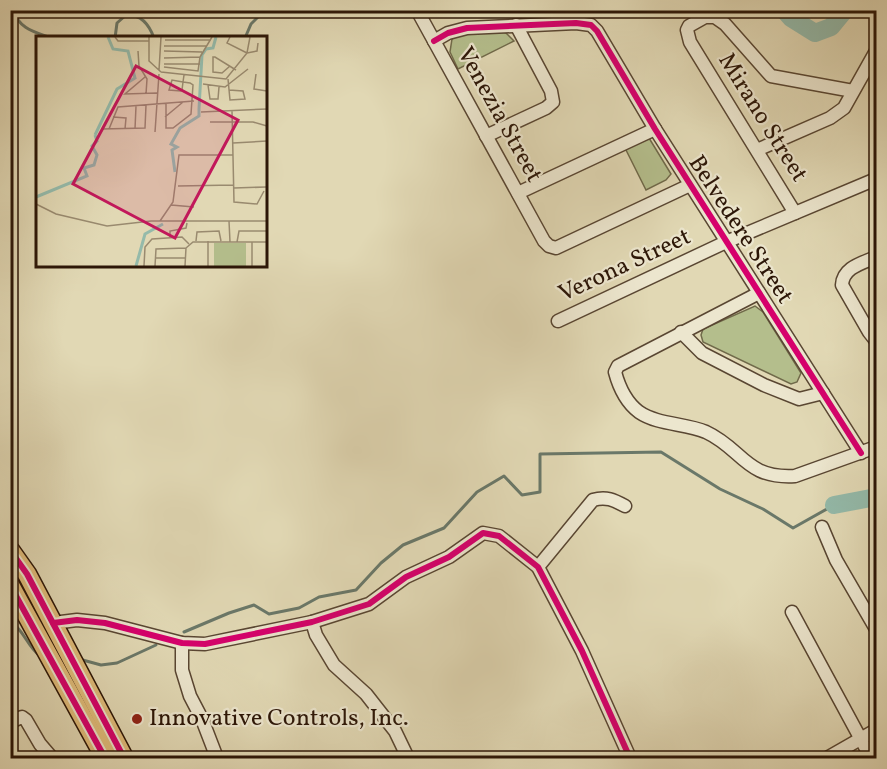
<svg xmlns="http://www.w3.org/2000/svg" width="887" height="769" font-family="Vollkorn,serif">
  <rect width="100%" height="100%" fill="#e1d8b4"/>
  <filter id="stains"><feTurbulence type="fractalNoise" baseFrequency=".00333" numOctaves="4"/><feColorMatrix values="0 0 0 0 .2 0 0 0 0 .09 0 0 0 0 .02 0 0 0 .5 -.17"/></filter>
  <radialGradient id="worn" r=".72"><stop offset=".6" stop-color="#630" stop-opacity="0"/><stop offset="1" stop-color="#630" stop-opacity=".3"/></radialGradient>
  <g fill="#b4be8c" stroke="#706a4a" stroke-width="1.5">
    <polygon points="497,30 506,33 514,41 458,69 450,52 452,39 459,35"/>
    <polygon points="649,138 671,174 666,180 646,190 624,146"/>
    <polygon points="755,306 763,312 801,373 797,382 791,384 703,342 701,335 703,329"/>
  </g>
  <g fill="none" stroke-linecap="round" stroke-linejoin="round">
    <g stroke="#6a7869" stroke-width="3">
      <path d="M13,10C19,29 35,32 51,38"/>
      <path d="M115,38L117,23L126,15C141,14 149,24 154,38"/>
      <polyline points="245,38 251,24 265,10"/>
      <path d="M10,621C24,630 27,646 40,656"/>
      <polyline points="184,632 229,613 254,605 269,614 299,608 319,597 356,590 381,563 403,545 444,528 477,492 504,476 522,495 540,492 540,454 661,452 720,489 763,509 793,528 834,505"/>
      <polyline points="79,659 101,665 117,663 156,645"/>
    </g>
    <g stroke="#94baaa" stroke-width="18">
      <polyline points="784,10 791,18 815,33 831,27 845,10"/>
      <polyline points="834,505 876,497"/>
    </g>
    <g stroke="#594632" stroke-width="15">
      <g id="minor">
        <polyline points="417,10 544,241 549,246 556,248 690,185"/>
        <polyline points="434,41 448,33 467,28 576,23 591,25 597,31 655,129 861,453"/>
        <polyline points="486,136 546,108 553,102 551,91 516,25"/>
        <polyline points="757,150 830,118 844,108 876,51"/>
        <polyline points="518,193 655,129"/>
        <polyline points="795,213 690,42 687,30 689,26 705,17 715,17 725,24 771,76 853,91"/>
        <path d="M876,257C863,263 843,267 842,285L869,332L876,341"/>
        <path d="M759,293L618,366L615,372C619,387 627,403 639,412C658,425 685,423 706,432C743,449 745,479 795,476L876,447"/>
        <polyline points="558,321 726,242 876,179"/>
        <polyline points="681,332 702,353 764,385 799,399 823,393"/>
        <polyline points="822,527 836,560 876,629"/>
        <path d="M538,567L593,500C606,496 614,500 625,506"/>
        <polyline points="792,612 871,758"/>
        <polyline points="312,622 316,635 334,665 366,694 395,731 408,758"/>
        <polyline points="53,623 77,620 105,623 182,643 205,644 312,622 369,604 406,577 449,557 483,533 499,536 538,567 582,651 630,758"/>
        <polyline points="182,643 182,670 190,696 202,719 217,758"/>
        <polyline points="10,722 22,717 26,720 40,744 52,758"/>
        <polyline points="827,758 876,730"/>
      </g>
    </g>
    <g stroke="#2c1607" stroke-width="21">
      <g id="primary">
        <polyline points="10,550 27,574 124,758"/>
        <polyline points="10,585 105,758"/>
      </g>
    </g>
    <use href="#minor" stroke="#ece6ce" stroke-width="12"/>
    <use href="#primary" stroke="#e0bc7a" stroke-width="18"/>
    <g stroke="#ece6ce" stroke-width="10">
      <g id="cycleway">
        <polyline points="434,41 448,33 467,28 576,23 591,25 597,31 655,129 861,453"/>
        <polyline points="10,550 27,574 124,758"/>
        <polyline points="10,585 105,758"/>
        <polyline points="53,623 77,620 105,623 182,643 205,644 312,622 369,604 406,577 449,557 483,533 499,536 538,567 582,651 630,758"/>
      </g>
    </g>
    <use href="#cycleway" stroke="#d6006c" stroke-width="6"/>
  </g>
  <circle fill="#8f2418" stroke="#ece6ce" stroke-width="2" cx="137" cy="719" r="6"/>
  <g text-anchor="middle" dominant-baseline="central" stroke-width="4.5" stroke-linejoin="round" paint-order="stroke">
    <g font-size="24" fill="#2c1607" stroke="#ece6ce">
      <text transform="translate(499 115) rotate(61)">Venezia Street</text>
      <text transform="translate(762 118) rotate(58)">Mirano Street</text>
      <text transform="translate(740 230) rotate(57)">Belvedere Street</text>
      <text transform="translate(625 266) rotate(-25)">Verona Street</text>
    </g>
    <g font-size="24" fill="#2c1607" stroke="#ece6ce" text-anchor="start">
      <text x="149" y="719">Innovative Controls, Inc.</text>
    </g>
  </g>
  <g transform="translate(36 36)">
    <rect width="231" height="231" fill="#e1d8b4"/>
    <path d="M178,207H210V230H178Z" fill="#b4be8c"/>
    <path fill="none" stroke="#94baaa" stroke-width="3" d="M163,73L166,19L170,13L177,12L180,1M59,99L81,53L99,42L92,15L77,13L72,1M139,136L136,114L141,111L135,108L144,92L163,80V73M0,161L51,140L48,132L58,129L61,119L56,110L61,105L59,99M100,230L109,198L127,188"/>
    <path fill="none" stroke="#998a6f" stroke-width="1.5" d="M79,1L82,5H113M113,1V25L125,36M194,1L191,7L211,17M129,4H175M128,10H171M102,15L103,30L111,43L110,58M128,15L166,16M211,17L221,15L222,7M128,22L164,21M128,28H164M194,30L186,37L177,36V21H179L200,34M128,31L162,35L164,21L176,1M123,34L125,1M125,36L190,43L211,17L214,1M220,38L218,53L231,55M109,41L89,58L121,57M192,43L194,64L209,63L207,55L193,54M167,48L189,51L212,33M172,49L174,63H182L183,51M130,68V92H137L155,78L157,49L154,47L147,46L136,44L133,54L145,55L146,54L147,46L148,39M196,75L198,166L221,168L228,155M165,76L231,73M77,81L90,82L89,93M129,81L147,66M174,86H217L231,90M66,93L109,92L110,69M73,93L82,71L158,65M99,93L100,70M119,96L123,38M197,107L231,105M142,150L198,149M198,152L230,151M0,168L20,178L71,190L115,185H231M135,169L158,171M124,185L137,166L143,119H197M193,185L194,206M134,202V195L150,192L151,187M160,205L161,196L183,195L185,205M201,206L203,195H231M119,222H149M108,230L109,211L116,203L146,201L153,208M119,230L120,213L150,212M149,230L150,212L157,206H231M172,230V205M216,230V206"/>
    <path fill="#c2185b" fill-opacity="0.15" stroke="#c2185b" stroke-width="3" d="M100,30L202,84L139,202L37,148Z"/>
    <rect width="231" height="231" fill="none" stroke="#2c1607" stroke-width="3"/>
  </g>
  <rect width="887" height="769" fill="none" stroke="#e1d8b4" stroke-width="36"/>
  <rect x="12" y="12" width="863" height="745" fill="none" stroke="#2c1607" stroke-width="3"/>
  <rect x="18" y="18" width="851" height="733" fill="none" stroke="#2c1607" stroke-width="1.5"/>
  <rect width="100%" height="100%" filter="url(#stains)"/>
  <rect width="100%" height="100%" fill="url(#worn)"/>
</svg>
